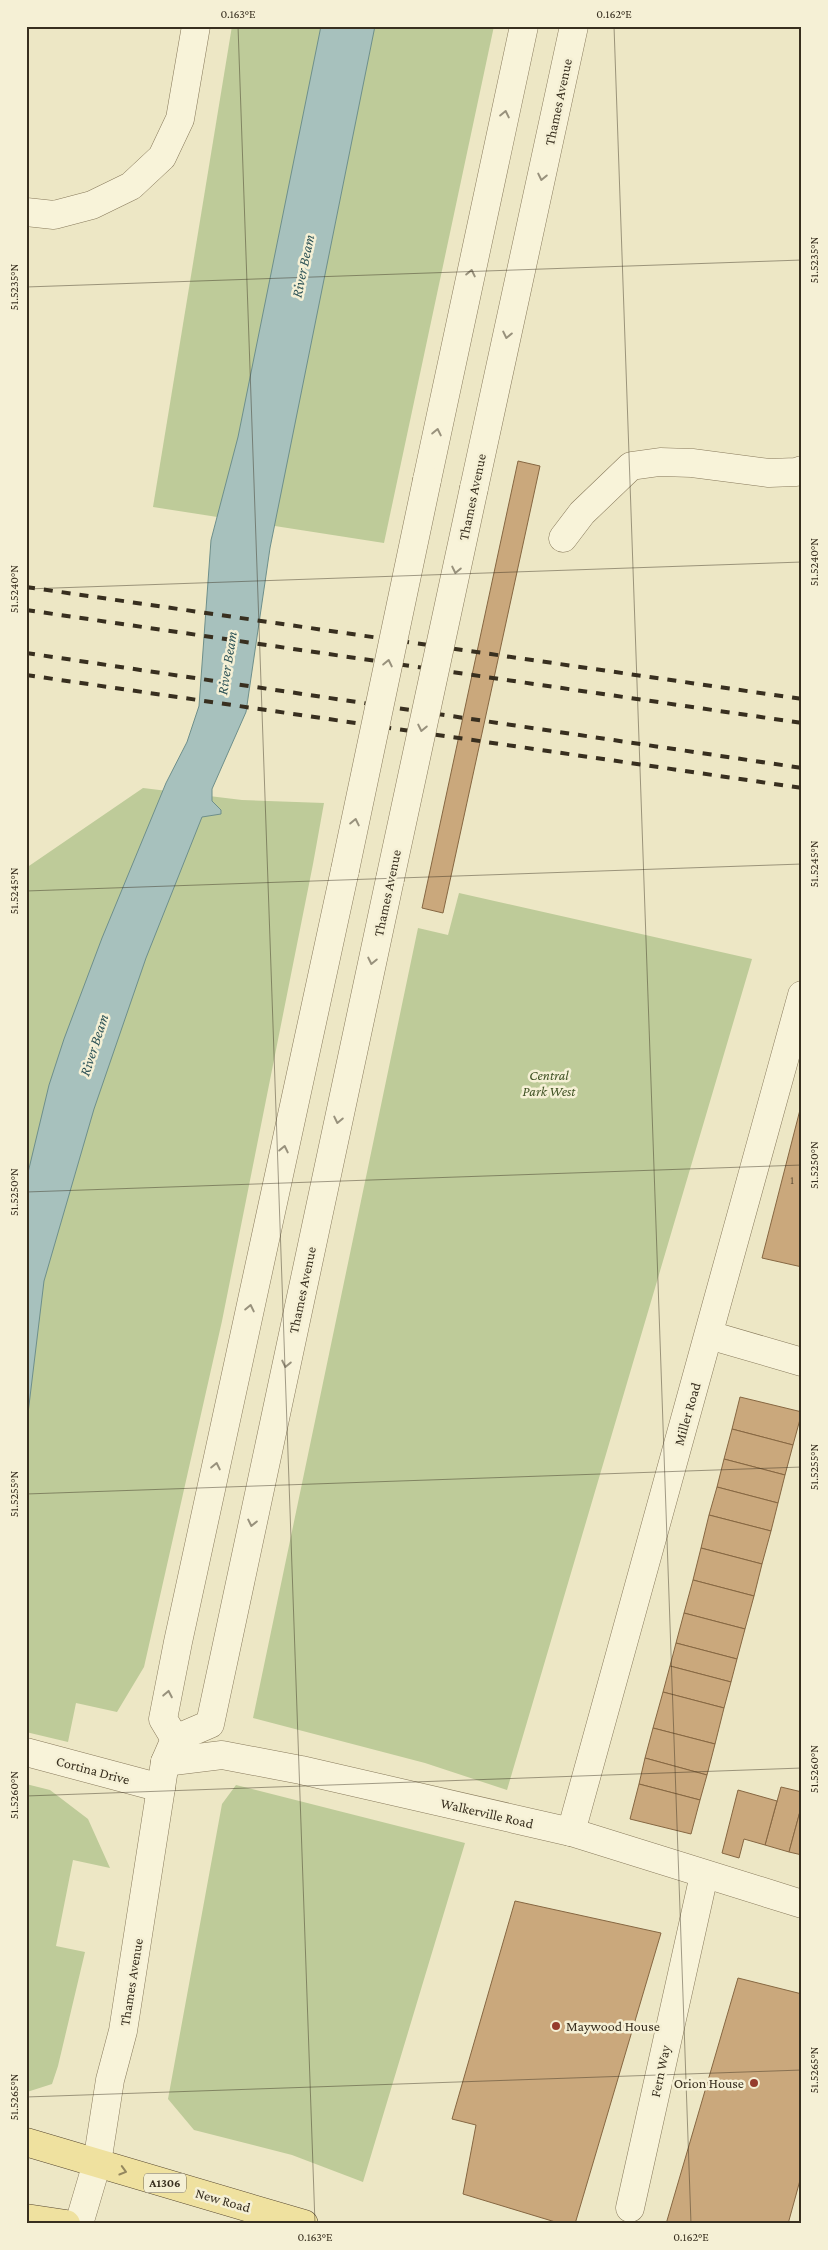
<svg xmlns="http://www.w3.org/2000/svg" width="828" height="2250" font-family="'Crimson Pro',serif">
  <rect width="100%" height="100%" fill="#ede7c5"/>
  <g fill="#becb99">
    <polygon points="232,26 494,26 384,543 153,507"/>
    <polygon points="143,788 242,800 324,803 313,864 222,1321 144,1667 117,1712 76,1703 68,1742 26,1732 26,868"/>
    <polygon points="459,893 752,959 507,1790 425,1763 253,1718 418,928 448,935"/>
    <polygon points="26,1784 50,1790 88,1819 110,1868 73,1860 56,1946 85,1952 58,2066 52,2084 27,2092"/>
    <polygon points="236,1785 465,1843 363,2182 292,2155 194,2130 168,2099 222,1804"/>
  </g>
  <polygon fill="#a7c1bd" stroke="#6e8f8b" points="321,26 375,26 270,548 246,712 212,789 212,801 221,810 221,814 202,817 146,958 94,1109 44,1281 26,1430 26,1181 49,1085 64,1039 102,938 166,783 187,742 199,706 211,540 238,437"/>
  <g fill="#caa87c" stroke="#866742">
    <polygon points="518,461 540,466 443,913 422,908"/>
    <polygon points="802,1102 802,1267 762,1258"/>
    <polygon points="740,1397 802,1412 793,1445 732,1429"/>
    <polygon points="732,1429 793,1445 785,1475 724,1459"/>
    <polygon points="724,1459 785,1475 778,1503 717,1487"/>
    <polygon points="717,1487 778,1503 771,1531 709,1515"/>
    <polygon points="709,1515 771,1531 762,1564 701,1548"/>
    <polygon points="701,1548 762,1564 754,1596 693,1580"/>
    <polygon points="693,1580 754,1596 745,1629 684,1613"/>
    <polygon points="684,1613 745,1629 737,1659 676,1643"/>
    <polygon points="676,1643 737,1659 731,1682 670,1666"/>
    <polygon points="670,1666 731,1682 724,1708 663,1692"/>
    <polygon points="663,1692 724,1708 715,1744 653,1728"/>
    <polygon points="653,1728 715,1744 707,1775 645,1758"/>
    <polygon points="645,1758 707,1775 700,1800 639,1784"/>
    <polygon points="639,1784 700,1800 691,1834 630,1819"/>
    <polygon points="781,1787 802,1792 802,1804 789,1852 765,1845"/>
    <polygon points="738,1790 777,1801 765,1845 744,1839 739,1858 722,1853"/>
    <polygon points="802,1804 802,1855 789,1852"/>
    <polygon points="515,1901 661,1933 575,2224 562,2224 463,2194 476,2125 452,2119"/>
    <polygon points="738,1978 802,1994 802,2173 788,2224 666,2224"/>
  </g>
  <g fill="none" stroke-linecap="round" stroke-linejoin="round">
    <g stroke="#887a5c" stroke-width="29">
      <g id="minor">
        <polyline points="26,212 54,215 92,205 131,186 162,157 180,119 196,26"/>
        <polyline points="427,480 524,26"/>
        <polyline points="474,488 574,26"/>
        <polyline points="563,538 582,513 631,466 660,462 692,463 769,473 796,472 802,470"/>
        <polyline points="709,1335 802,1362"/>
        <polyline points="175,1739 163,1719 178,1642 345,870"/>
        <polyline points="26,1752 161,1788"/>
        <polyline points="165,1762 222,1755 301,1770 571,1832 802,1904"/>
        <polyline points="571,1832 802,995"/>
        <polyline points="630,2208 704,1875"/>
        <polyline points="79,2224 97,2163 110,2080 123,2031 165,1762 175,1739 210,1724 390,879"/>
      </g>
    </g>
    <g stroke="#564730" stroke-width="29">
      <g id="major">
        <polyline points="26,2142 304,2224"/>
        <polyline points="26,2218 66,2224"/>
      </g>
    </g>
    <use href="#minor" stroke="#f8f3d9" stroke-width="28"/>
    <use href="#major" stroke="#efe19f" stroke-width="28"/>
    <g stroke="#382f1f" stroke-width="4" stroke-dasharray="9 9" stroke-linecap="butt">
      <polyline points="26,587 802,699"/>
      <polyline points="26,610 802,723"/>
      <polyline points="26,653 802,768"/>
      <polyline points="26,675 802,788"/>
    </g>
    <g stroke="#887a5c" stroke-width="29" stroke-linecap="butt">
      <g id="minor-bridge">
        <polyline points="345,870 427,480"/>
        <polyline points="390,879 474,488"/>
      </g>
    </g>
    <use href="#minor-bridge" stroke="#f8f3d9" stroke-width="28"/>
  </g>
  <defs><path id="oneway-chevron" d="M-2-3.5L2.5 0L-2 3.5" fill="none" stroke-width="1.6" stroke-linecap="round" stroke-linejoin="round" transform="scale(1.25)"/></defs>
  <g stroke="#98917c">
    <use href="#oneway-chevron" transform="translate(505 114) rotate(-78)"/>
    <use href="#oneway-chevron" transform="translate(542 177) rotate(102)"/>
    <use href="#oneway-chevron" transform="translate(471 273) rotate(-78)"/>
    <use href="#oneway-chevron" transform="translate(507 335) rotate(102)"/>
    <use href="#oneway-chevron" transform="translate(437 432) rotate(-78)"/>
    <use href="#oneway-chevron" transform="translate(456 570) rotate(102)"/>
    <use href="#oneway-chevron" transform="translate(388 663) rotate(-78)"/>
    <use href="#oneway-chevron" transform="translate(422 728) rotate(102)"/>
    <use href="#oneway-chevron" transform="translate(355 822) rotate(-78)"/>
    <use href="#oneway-chevron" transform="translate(372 961) rotate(102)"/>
    <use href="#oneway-chevron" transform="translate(338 1120) rotate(102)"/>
    <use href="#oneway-chevron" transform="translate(284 1149) rotate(-78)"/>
    <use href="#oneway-chevron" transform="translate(250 1308) rotate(-78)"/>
    <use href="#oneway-chevron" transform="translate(286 1364) rotate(102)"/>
    <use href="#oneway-chevron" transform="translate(216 1466) rotate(-78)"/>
    <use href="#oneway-chevron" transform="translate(252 1523) rotate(102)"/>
    <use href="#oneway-chevron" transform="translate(168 1694) rotate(-79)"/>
  </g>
  <use stroke="#94885f" href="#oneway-chevron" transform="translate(123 2171) rotate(16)"/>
  <path fill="none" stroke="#382f1f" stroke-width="1" stroke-opacity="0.45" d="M238,26L315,2224M614,26L691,2224M26,287L802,260M26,589L802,562M26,891L802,864M26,1192L802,1165M26,1494L802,1467M26,1796L802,1768M26,2097L802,2070"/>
  <g fill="#953c2d" stroke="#f5f0d5" stroke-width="2">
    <circle cx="556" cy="2026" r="5"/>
    <circle cx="754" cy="2083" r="5"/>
  </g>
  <g text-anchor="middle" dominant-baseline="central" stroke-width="5" stroke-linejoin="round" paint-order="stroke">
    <g font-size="11" fill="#5c4d36">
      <text x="792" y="1180">1</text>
    </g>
    <rect fill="#f5f0d5" stroke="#716956" stroke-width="1" x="144" y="2173.5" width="42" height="19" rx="4"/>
    <g font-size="12" font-weight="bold" fill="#382f1f">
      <text x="165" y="2183">A1306</text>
    </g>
    <g font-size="14" fill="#382f1f" stroke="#f5f0d5">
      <text transform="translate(558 102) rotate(-78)">Thames Avenue</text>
      <text transform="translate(472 497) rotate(-78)">Thames Avenue</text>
      <text transform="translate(387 893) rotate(-78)">Thames Avenue</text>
      <text transform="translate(302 1290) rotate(-78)">Thames Avenue</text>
      <text transform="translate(687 1414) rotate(-74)">Miller Road</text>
      <text transform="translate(93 1770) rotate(15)">Cortina Drive</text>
      <text transform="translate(487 1813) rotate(13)">Walkerville Road</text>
      <text transform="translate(131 1982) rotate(-81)">Thames Avenue</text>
      <text transform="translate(660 2071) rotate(-78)">Fern Way</text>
      <text transform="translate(223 2200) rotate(16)">New Road</text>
    </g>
    <g font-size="14" font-style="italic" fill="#425426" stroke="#f5f0d5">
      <text x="549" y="1075">Central<tspan x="549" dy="16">Park West</tspan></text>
    </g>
    <g font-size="14" fill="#382f1f" stroke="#f5f0d5" text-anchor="start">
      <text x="566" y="2026">Maywood House</text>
      <text x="744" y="2083" text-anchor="end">Orion House</text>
    </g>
    <g font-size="15" font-style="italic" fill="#2f5457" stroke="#f5f0d5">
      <text transform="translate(303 266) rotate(-78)">River Beam</text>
      <text transform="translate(227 663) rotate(-81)">River Beam</text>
      <text transform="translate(94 1045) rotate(-72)">River Beam</text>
    </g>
  </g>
  <rect width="828" height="2250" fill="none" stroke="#f5f0d5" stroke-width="55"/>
  <rect x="28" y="28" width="772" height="2194" fill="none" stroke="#382f1f" stroke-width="2"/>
  <g font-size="12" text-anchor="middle" fill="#382f1f">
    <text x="238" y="18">0.163°E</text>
    <text x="614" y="18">0.162°E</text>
    <text transform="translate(814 260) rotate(-90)" y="4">51.5235°N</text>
    <text transform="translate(14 287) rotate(-90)" y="4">51.5235°N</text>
    <text transform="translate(814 562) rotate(-90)" y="4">51.5240°N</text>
    <text transform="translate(14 589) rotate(-90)" y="4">51.5240°N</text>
    <text transform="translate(814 864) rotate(-90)" y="4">51.5245°N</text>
    <text transform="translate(14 891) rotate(-90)" y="4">51.5245°N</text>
    <text transform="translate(814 1165) rotate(-90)" y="4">51.5250°N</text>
    <text transform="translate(14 1192) rotate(-90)" y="4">51.5250°N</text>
    <text transform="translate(814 1467) rotate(-90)" y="4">51.5255°N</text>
    <text transform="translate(14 1494) rotate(-90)" y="4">51.5255°N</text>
    <text transform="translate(814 1769) rotate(-90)" y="4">51.5260°N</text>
    <text transform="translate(14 1795) rotate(-90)" y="4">51.5260°N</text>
    <text transform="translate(814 2070) rotate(-90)" y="4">51.5265°N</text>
    <text transform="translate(14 2097) rotate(-90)" y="4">51.5265°N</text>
    <text x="315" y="2241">0.163°E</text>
    <text x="691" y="2241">0.162°E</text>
  </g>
</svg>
